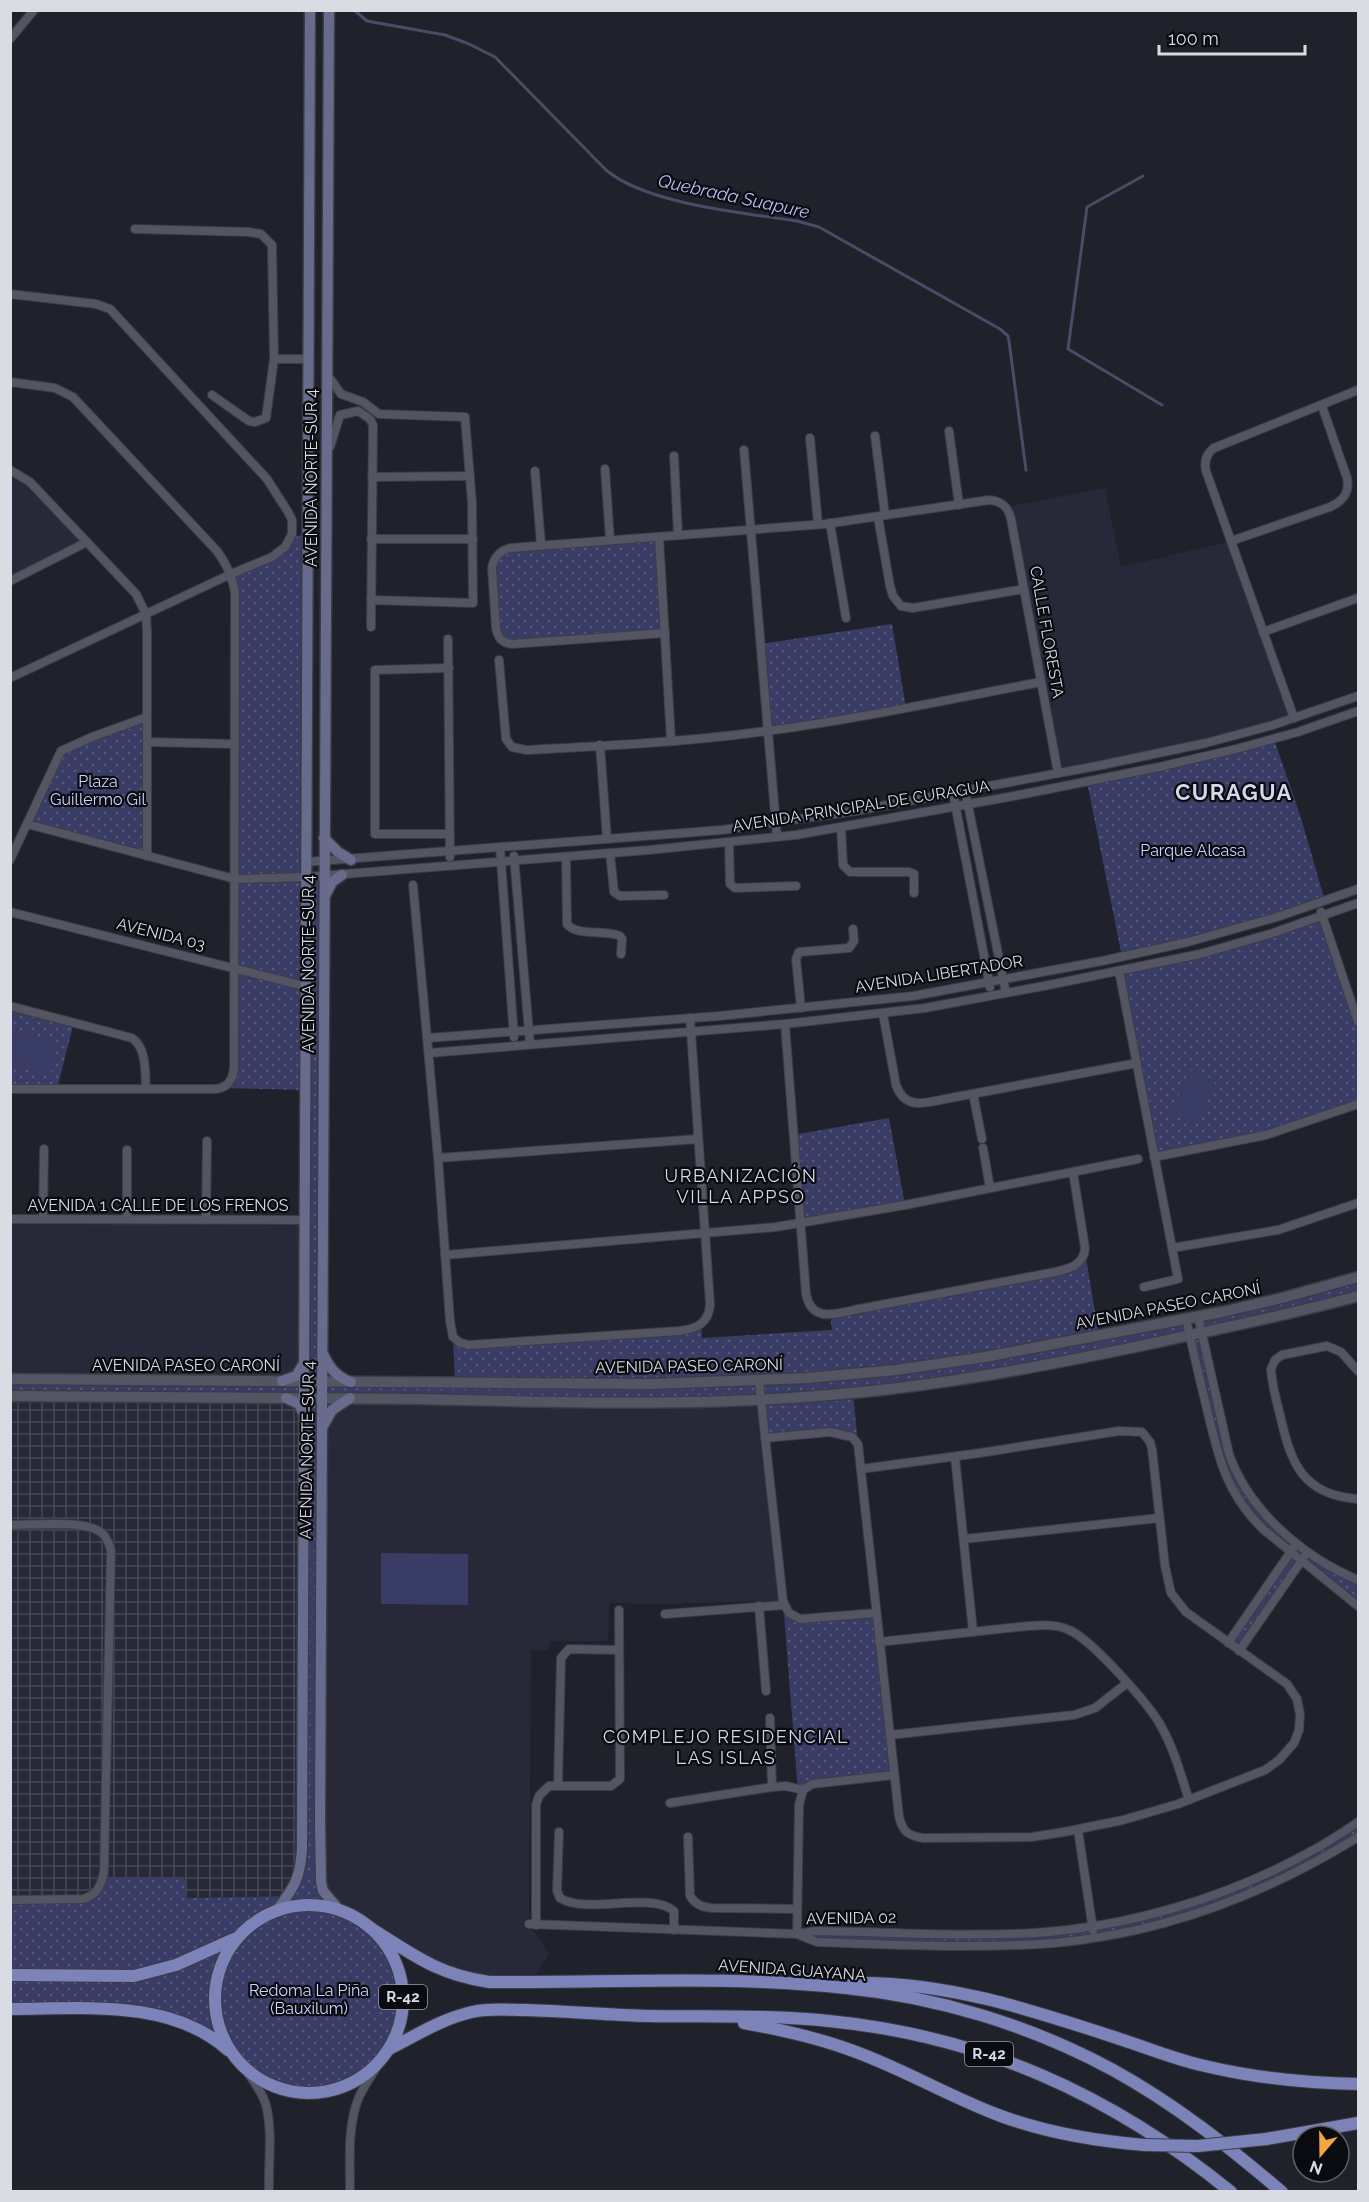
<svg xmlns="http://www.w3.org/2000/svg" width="1369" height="2202" font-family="Raleway,sans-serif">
  <defs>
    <pattern id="industrial-grid" width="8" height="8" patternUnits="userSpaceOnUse" patternTransform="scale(1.5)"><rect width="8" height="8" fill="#272939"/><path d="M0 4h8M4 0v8" fill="none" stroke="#464756"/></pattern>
    <pattern id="grass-dots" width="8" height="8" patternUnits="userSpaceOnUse" patternTransform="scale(1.5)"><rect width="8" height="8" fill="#393d66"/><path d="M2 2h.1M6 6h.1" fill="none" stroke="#55587c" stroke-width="1.8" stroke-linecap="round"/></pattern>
  </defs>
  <rect width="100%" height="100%" fill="#1f212b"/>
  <g fill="#272939">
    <polygon points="10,470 87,542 10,581"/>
    <polygon points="1105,488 1121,567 1231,541 1294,718 1058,773 1006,507"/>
    <polygon points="11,1219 305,1220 305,1381 11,1379"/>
    <polygon points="323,1398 761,1400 783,1601 658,1604 609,1603 608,1641 549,1641 548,1650 531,1651 529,1924 549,1954 531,1982 489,1982 426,1963 353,1916 340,1911 323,1891"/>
  </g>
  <polygon fill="url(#industrial-grid)" points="11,1396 304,1398 302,1849 288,1896 186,1898 186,1882 92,1897 11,1900"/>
  <g fill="url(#grass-dots)" fill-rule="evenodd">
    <path d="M307,533L306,877L323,876V1382H455L453,1337L459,1342H523L701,1325L702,1338L832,1330L830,1314L1066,1269L1085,1252L1099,1335L1186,1318L1190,1335L1201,1333L1198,1316L1358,1277V1296L1202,1333L1221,1424L1249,1495L1297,1542L1291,1551L1302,1560L1309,1551L1358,1580V1606L1302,1560L1239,1651L1228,1643L1291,1552L1233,1492L1189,1335L853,1394L858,1444L847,1435L765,1438L761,1400L323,1398L321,1882C327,1891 333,1906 342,1912C364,1925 379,1930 392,1955C431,2027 362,2111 284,2090C260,2083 243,2066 223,2051C207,2040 189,2032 171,2024C164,2020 155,2014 147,2012C134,2010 119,2012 106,2011C74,2011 42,2010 11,2009L10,1900L92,1897L103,1877L182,1878L186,1881V1898L288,1896L299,1875L304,1398L11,1396V1379L304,1381V1090L222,1088L231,1081V574L272,557L290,539ZM305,1381L323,1382L322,1398H305Z"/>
    <polygon points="659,537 665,633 512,644 497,633 492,568 499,553"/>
    <polygon points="892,624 906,708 767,731 760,644"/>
    <polygon points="147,717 147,856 27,824 58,756"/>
    <polygon points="1274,739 1301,818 1325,901 1122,957 1087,782"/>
    <polygon points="1322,916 1358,1022 1358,1104 1287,1129 1154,1157 1119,971 1200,954"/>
    <polygon points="11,1006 74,1022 57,1089 11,1089"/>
    <polygon points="889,1118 905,1205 800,1223 793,1135"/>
    <polygon points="783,1601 792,1616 876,1613 894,1775 807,1787 799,1805"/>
    <polygon points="1358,1822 1358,1837 1294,1874 1165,1922 1057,1942 817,1942 797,1934 1019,1933 1139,1916 1269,1872"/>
  </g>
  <g fill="#393d66">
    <polygon points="11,1030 58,1042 50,1075 11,1066"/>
    <polygon points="1189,1070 1216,1080 1198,1124 1171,1114"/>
    <polygon points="381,1553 468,1554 468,1605 381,1604"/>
  </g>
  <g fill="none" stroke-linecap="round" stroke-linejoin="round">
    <g stroke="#4b4b67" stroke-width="3">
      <path d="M354,10L367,21L445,35L469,44L495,57L606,170C646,204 744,213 797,221L819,227L1000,329L1008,336L1009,341L1026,470"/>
      <polyline points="1143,176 1087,207 1068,349 1162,405"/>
    </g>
    <g stroke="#3b3c46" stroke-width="10">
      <g id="minor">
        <polyline points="10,39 34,10"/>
        <polyline points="135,229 249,232 261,234 272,245 274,359 266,418 255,422 249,421 212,395"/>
        <polyline points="10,294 96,304 110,309 267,479 288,512 292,520 292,534 285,547 272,557 231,574 10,678"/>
        <polyline points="274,359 308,359"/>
        <polyline points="327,374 341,394 363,402 379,414 465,417 472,503 473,603 371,600"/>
        <path d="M10,382L55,388L73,397L217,551C227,565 232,576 235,593L234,1069C232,1081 228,1087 216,1089H10"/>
        <polyline points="949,431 959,505"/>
        <polyline points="875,436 885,515"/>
        <polyline points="810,438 818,524"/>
        <polyline points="330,447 340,415 358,411 370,419 373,425 371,627"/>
        <polyline points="744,450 777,837"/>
        <polyline points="674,456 678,535"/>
        <polyline points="605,469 610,540"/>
        <polyline points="10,470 30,482 136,594 146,614 147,631 147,856"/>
        <polyline points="535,471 541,545"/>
        <polyline points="372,477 470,476"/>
        <polyline points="878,517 890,586 893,596 901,606 913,608 1024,589"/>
        <polyline points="830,523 846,618"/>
        <polyline points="659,537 671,740"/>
        <polyline points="371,539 473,539"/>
        <path d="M1231,541L1330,507C1343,501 1350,493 1347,478L1322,406"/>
        <polyline points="10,581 87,542"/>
        <polyline points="1263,632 1358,598"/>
        <path d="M665,633L512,644C502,643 498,638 496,628L492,568C494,557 499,551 510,548L825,524L989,500C1002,501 1008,507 1011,519L1058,773"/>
        <polyline points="448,639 450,857"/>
        <path d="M499,660L506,739L512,747L526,750C606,746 687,742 767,731C859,719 950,699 1041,682"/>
        <polyline points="449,668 375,670 375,834 450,834"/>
        <path d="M1294,718L1206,471C1204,462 1206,454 1214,448L1358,390"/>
        <polyline points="147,742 235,744"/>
        <polyline points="600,745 607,839"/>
        <polyline points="953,793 990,987"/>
        <polyline points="967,800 1006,993"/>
        <polyline points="27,824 235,879 306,877 649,850 796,835 1014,796 1159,767 1236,749 1298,732 1358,711"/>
        <polyline points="841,827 843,865 850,872 909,872 914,874 914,893"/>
        <polyline points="729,843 730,884 735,888 796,886"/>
        <polyline points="500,848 514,1037"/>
        <polyline points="610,853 614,892 620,896 664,895"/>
        <polyline points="514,856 530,1044"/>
        <path d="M566,857L567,924C577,937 604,929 620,936L622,939L621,954"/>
        <polyline points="10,860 61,751 92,737 147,717"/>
        <polyline points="306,862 722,830 855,811 1102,765 1206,743 1273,725 1358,696"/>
        <path d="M413,885L438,1158L450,1321L453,1337L459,1342L468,1345L679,1331C697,1329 709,1323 710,1304L690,1018"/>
        <polyline points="10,912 304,986"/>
        <polyline points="1321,912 1358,1022"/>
        <polyline points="1119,971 1178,1279 1144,1287"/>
        <path d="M10,1006L132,1038C147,1048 145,1073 146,1089"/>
        <polyline points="801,1008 796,959 799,952 849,948 854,941 853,929"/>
        <path d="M883,1014L896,1085C905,1110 924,1103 945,1099L1137,1063"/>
        <path d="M785,1024L806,1294C812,1324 837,1313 859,1309L1055,1272C1069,1269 1084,1265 1085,1248L1073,1172"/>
        <polyline points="428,1038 719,1016 913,996 1102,961 1188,942 1277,917 1358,889"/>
        <polyline points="429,1053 785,1024 925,1008 1049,985 1200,954 1273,933 1358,903"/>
        <polyline points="973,1094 982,1139"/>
        <polyline points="983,1148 990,1188"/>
        <polyline points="1154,1157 1266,1135 1358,1104"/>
        <polyline points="438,1158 698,1139"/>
        <polyline points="10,1219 305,1220"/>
        <polyline points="43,1219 44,1149"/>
        <polyline points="127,1219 127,1150"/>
        <polyline points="206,1220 207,1141"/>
        <polyline points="1172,1248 1278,1230 1358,1203"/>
        <polyline points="445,1255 776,1227 905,1205 1138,1159"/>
        <path d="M1198,1316L1229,1454C1249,1511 1303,1557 1358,1580"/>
        <path d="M1186,1318C1192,1347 1199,1376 1206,1405C1218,1455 1225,1493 1264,1530L1358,1606"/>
        <path d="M1358,1371L1341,1352L1327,1346L1282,1355L1275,1360L1271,1369C1272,1384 1276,1400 1280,1415C1291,1463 1302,1495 1358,1499"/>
        <polyline points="759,1381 783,1601 789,1613 800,1619 876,1613"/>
        <path d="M765,1438L830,1432L852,1437L858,1444L899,1816C902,1831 908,1836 923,1838L1032,1837L1064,1832L1123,1820L1178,1804L1265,1770L1279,1760L1294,1743L1299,1730L1300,1714L1297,1699L1287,1684L1186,1612L1171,1593L1165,1566L1152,1449L1150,1442L1142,1432L1119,1431L980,1453L861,1469"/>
        <polyline points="955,1457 973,1632"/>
        <path d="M10,1525C32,1525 88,1519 103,1534C107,1538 109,1544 111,1550L104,1872C101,1886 97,1895 83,1899L10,1900"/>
        <polyline points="964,1539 1159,1518"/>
        <polyline points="759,1606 766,1691"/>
        <polyline points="665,1614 784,1605"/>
        <path d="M879,1642L1028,1626C1042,1625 1056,1624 1069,1630C1091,1639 1149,1704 1161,1726C1174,1749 1181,1775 1189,1800"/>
        <polyline points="1228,1643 1294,1547"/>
        <polyline points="1239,1651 1304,1557"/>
        <polyline points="770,1718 772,1787"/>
        <polyline points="890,1735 1074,1715 1095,1708 1127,1683"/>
        <polyline points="558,1785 561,1658 569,1649 619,1650"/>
        <polyline points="670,1803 772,1787 786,1786 803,1790"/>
        <polyline points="1078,1830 1093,1930"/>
        <path d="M559,1832L557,1891L560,1898C586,1915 650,1891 674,1911V1930"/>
        <path d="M688,1837L690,1896C696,1905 702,1907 712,1908L797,1909"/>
        <path d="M529,1924L797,1934L816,1931C888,1932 962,1937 1034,1933C1128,1927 1226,1898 1308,1853C1325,1844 1342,1833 1358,1822"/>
        <polyline points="536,1925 536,1805 539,1796 549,1786 611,1786 620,1779 619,1610"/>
        <path d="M797,1934L817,1942C896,1945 976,1949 1055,1943C1163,1933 1266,1894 1358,1837"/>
        <polyline points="797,1934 799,1805 803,1790 812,1784 894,1775"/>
        <path d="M245,2068C252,2080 262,2091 266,2105C273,2132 268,2164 269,2192"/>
        <path d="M350,2192C350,2161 347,2126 359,2097C365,2084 374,2072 381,2060"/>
      </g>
    </g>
    <g stroke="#3b3c46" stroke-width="13">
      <g id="tertiary">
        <polyline points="10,1379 652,1384 807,1378 896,1370 985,1357 1222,1312 1282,1298 1358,1277"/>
        <path d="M10,1396C147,1397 284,1397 420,1399C557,1402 693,1407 829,1395C941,1386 1050,1365 1159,1342C1226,1327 1293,1314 1358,1296"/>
      </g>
    </g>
    <g stroke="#3b3c46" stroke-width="13">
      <g id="secondary">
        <polyline points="329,10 320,1821 321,1882 323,1891 340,1911"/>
        <polyline points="324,838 338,852 351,860"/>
        <polyline points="326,894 332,882 342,875"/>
        <path d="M324,1356C331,1370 337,1377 351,1382"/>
        <polyline points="282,1381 296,1376 304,1363"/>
        <polyline points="286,1398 299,1404 304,1415"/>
        <polyline points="323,1426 332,1410 350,1398"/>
        <path d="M277,1910C295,1886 300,1879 302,1849L310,10"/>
      </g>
    </g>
    <g stroke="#3b3c46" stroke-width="14">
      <g id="primary">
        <circle cx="309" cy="1999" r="94"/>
        <path d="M369,1927C412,1954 436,1974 489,1982C608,1983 728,1975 846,1988C938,1997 1032,2026 1113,2070C1175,2104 1229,2147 1282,2192"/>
        <polyline points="10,1975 134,1976 176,1965 234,1939"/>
        <path d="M853,1983C947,1981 1035,2011 1123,2040C1150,2049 1177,2060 1205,2066C1255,2078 1307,2083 1358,2084"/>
        <path d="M10,2009C82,2009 170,1998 228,2050"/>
        <path d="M744,2023C777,2029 810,2036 842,2047C897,2065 947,2096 1001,2116C1047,2133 1096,2141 1144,2145"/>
        <path d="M389,2049C417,2035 441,2019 472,2012C489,2008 508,2010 526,2010C567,2011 607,2015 648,2016C708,2017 769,2015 829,2021C982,2036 1112,2095 1231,2192"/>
        <polyline points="1266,2139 1358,2123"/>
      </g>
    </g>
    <use href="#minor" stroke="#535562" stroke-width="8"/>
    <use href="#tertiary" stroke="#535562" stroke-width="10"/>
    <use href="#secondary" stroke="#676c8d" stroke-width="10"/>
    <use href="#primary" stroke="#7c83b8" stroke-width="12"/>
    <g stroke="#3b3c46" stroke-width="14" stroke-linecap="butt">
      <polyline id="primary-bridge" points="1144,2145 1198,2146 1266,2139"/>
    </g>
    <use href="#primary-bridge" stroke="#7c83b8" stroke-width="12"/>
  </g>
  <g text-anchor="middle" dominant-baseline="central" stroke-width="4.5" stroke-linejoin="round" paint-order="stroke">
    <g fill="#0a0b10" stroke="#9c9da4" stroke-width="1.5">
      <rect x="379" y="1985" width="48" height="24" rx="4.5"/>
      <rect x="965" y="2042" width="48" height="24" rx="4.5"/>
    </g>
    <g font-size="15" font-weight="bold" fill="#dadce3">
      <text x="403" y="1997">R-42</text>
      <text x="989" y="2054">R-42</text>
    </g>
    <g font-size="16" fill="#dadce3" stroke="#0a0b10">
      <text transform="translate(311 478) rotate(-90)">AVENIDA NORTE-SUR 4</text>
      <text transform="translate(1047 632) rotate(80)">CALLE FLORESTA</text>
      <text transform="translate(861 806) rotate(-9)">AVENIDA PRINCIPAL DE CURAGUA</text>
      <text transform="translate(161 934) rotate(14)">AVENIDA 03</text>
      <text transform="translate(308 964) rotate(-90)">AVENIDA NORTE-SUR 4</text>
      <text transform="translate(939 974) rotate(-9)">AVENIDA LIBERTADOR</text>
      <text x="158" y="1205">AVENIDA 1 CALLE DE LOS FRENOS</text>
      <text transform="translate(1168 1306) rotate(-11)">AVENIDA PASEO CARONÍ</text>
      <text x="186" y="1365">AVENIDA PASEO CARONÍ</text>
      <text transform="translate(689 1366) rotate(-1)">AVENIDA PASEO CARONÍ</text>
      <text transform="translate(307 1450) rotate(-89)">AVENIDA NORTE-SUR 4</text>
      <text transform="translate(851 1918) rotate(-1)">AVENIDA 02</text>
      <text transform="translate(792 1970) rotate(4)">AVENIDA GUAYANA</text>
    </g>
    <g font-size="16" fill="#ccd3ff" stroke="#0a0b10">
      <text x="98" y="781">Plaza<tspan x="98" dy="18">Guillermo Gil</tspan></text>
      <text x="1193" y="850">Parque Alcasa</text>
      <text x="309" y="1990">Redoma La Piña<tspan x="309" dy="18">(Bauxilum)</tspan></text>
    </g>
    <g font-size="18" font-style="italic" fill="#b6bef7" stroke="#0a0b10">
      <text transform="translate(734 196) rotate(12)">Quebrada Suapure</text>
    </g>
    <g font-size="18" letter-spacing="1.5" fill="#d5d8e7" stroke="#0a0b10">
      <text x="741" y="1175">URBANIZACIÓN<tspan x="741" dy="21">VILLA APPSO</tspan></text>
      <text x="726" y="1736">COMPLEJO RESIDENCIAL<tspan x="726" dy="21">LAS ISLAS</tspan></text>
    </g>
    <g font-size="22" font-weight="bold" letter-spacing="1.5" fill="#d5d8e7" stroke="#0a0b10">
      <text x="1234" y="792">CURAGUA</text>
    </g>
  </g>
  <rect width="1369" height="2202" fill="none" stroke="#dadce3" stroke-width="24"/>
  <g transform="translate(1321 2154) rotate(200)"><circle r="28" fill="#0a0b10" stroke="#5d5f64" stroke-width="1.5"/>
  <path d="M0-4.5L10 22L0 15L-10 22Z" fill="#f2a541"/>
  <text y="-9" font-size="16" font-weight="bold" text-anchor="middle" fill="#dadce3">N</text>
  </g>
  <path d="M1159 45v9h146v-9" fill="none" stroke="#dadce3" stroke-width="3"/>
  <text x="1168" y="45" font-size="18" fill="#dadce3" stroke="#0a0b10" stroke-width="4.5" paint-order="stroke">100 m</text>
</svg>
